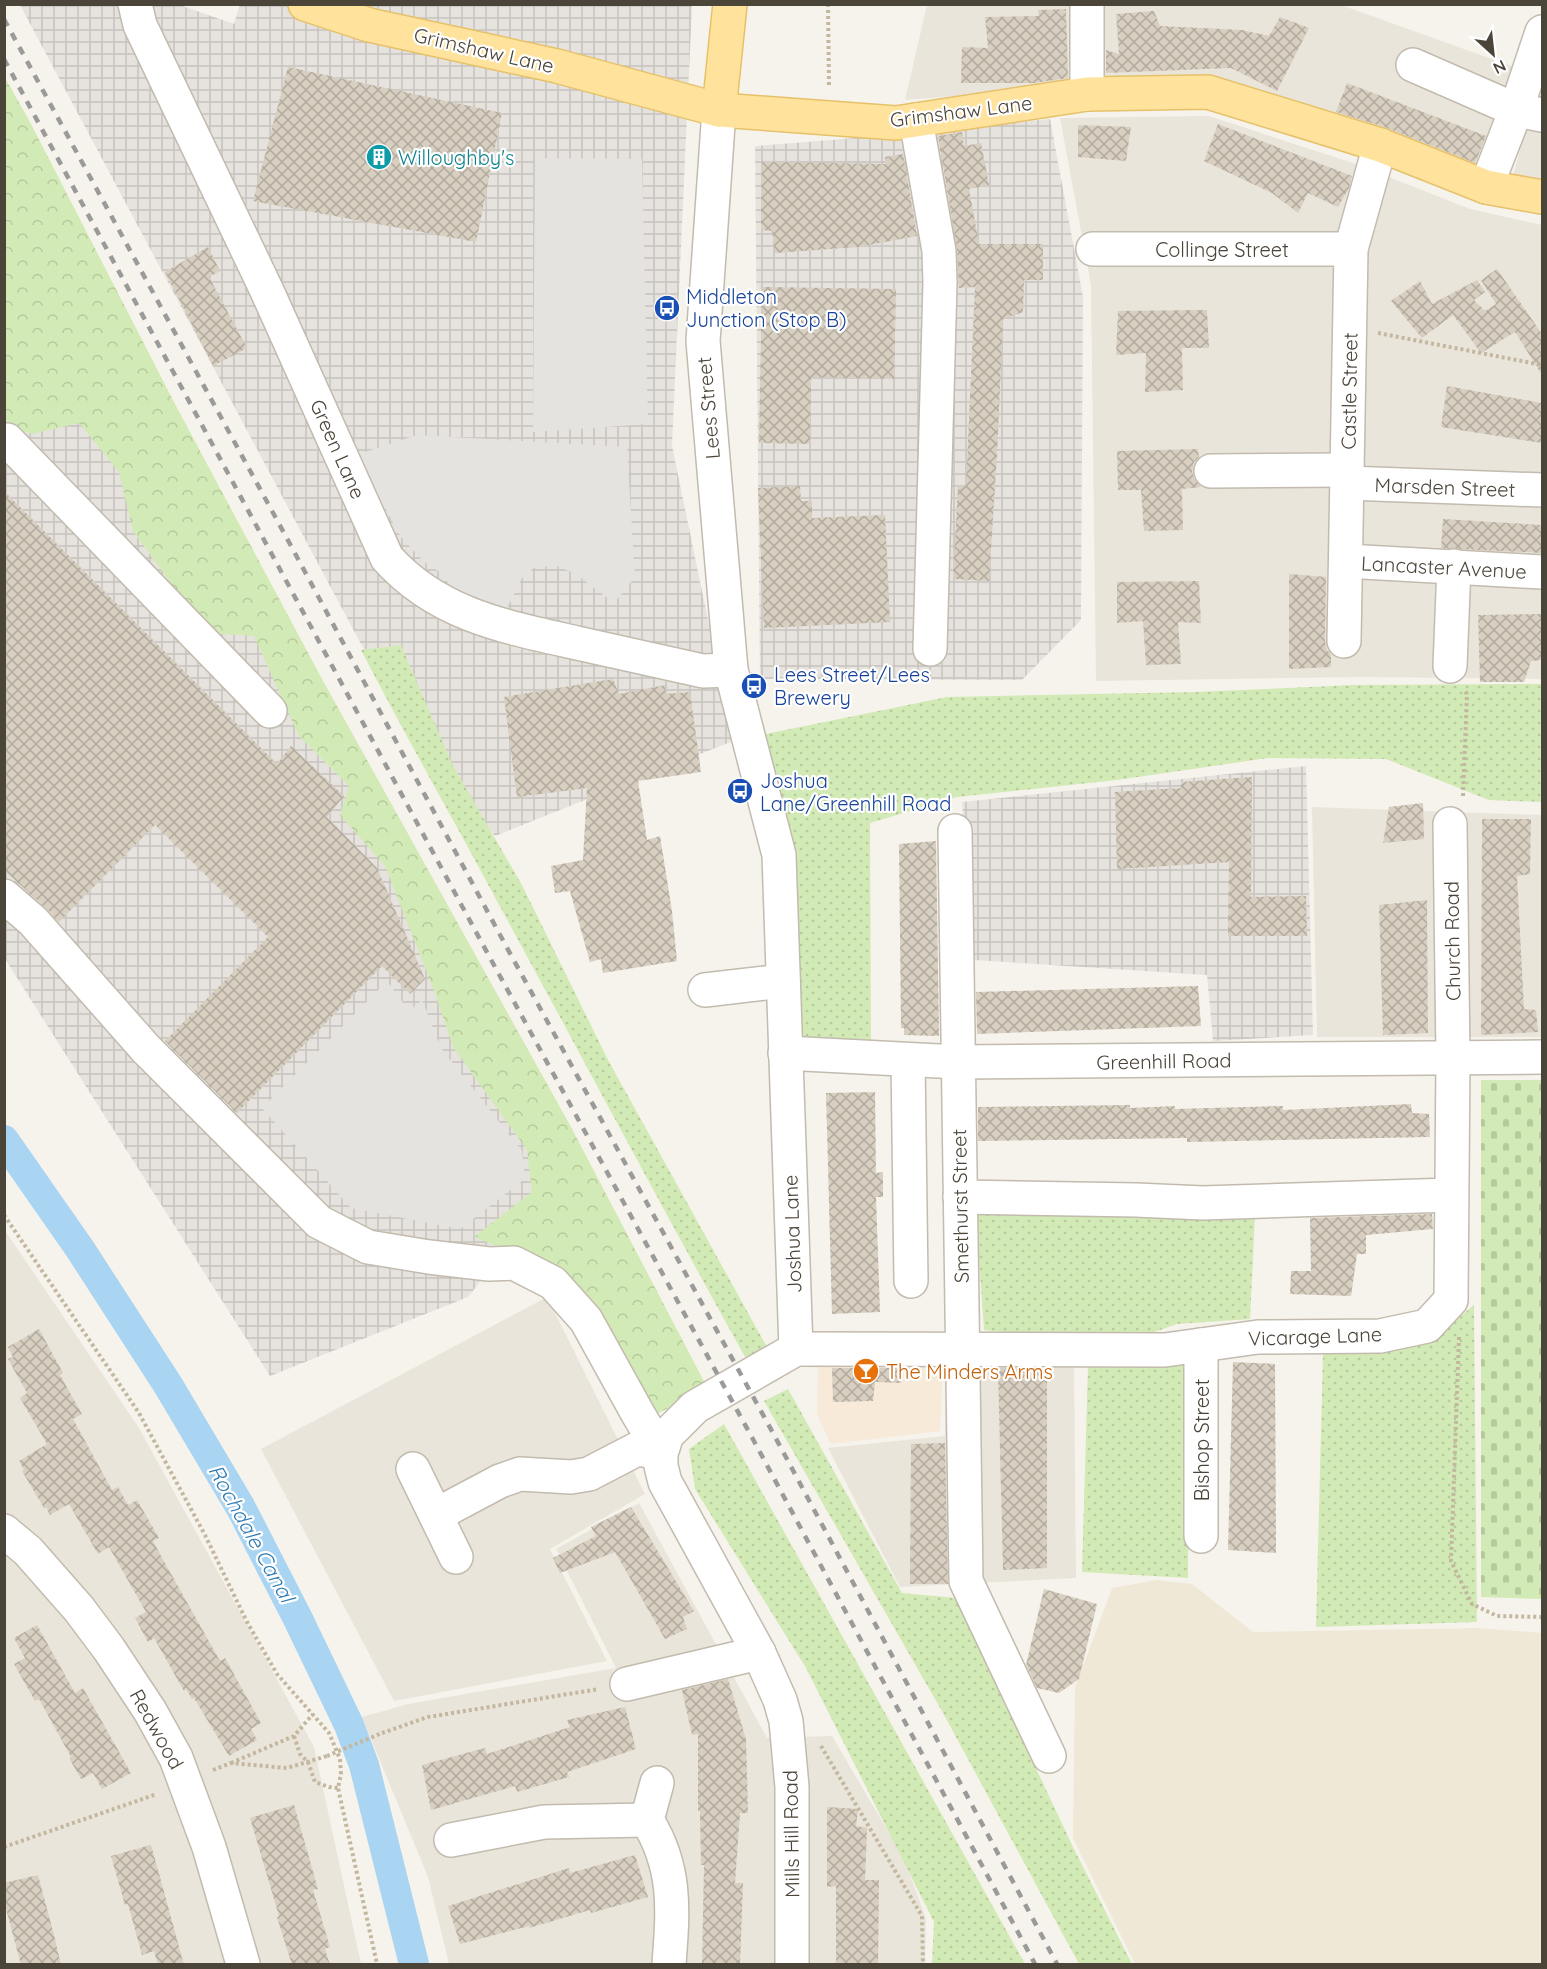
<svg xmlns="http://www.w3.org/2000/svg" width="1547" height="1969" font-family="Quicksand,sans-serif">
  <defs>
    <pattern id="industrial-grid" width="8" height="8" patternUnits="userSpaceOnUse" patternTransform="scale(1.5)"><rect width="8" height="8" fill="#e6e2dd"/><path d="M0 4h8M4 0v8" fill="none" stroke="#c7c3be"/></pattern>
    <pattern id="grass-dots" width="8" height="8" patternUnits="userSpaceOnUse" patternTransform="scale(1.5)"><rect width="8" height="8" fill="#d2eab5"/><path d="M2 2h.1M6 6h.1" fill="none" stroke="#b6ca9c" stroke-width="1.8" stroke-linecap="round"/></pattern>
    <pattern id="forest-crowns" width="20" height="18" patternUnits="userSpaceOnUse" patternTransform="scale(1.5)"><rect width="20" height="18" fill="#d2eab5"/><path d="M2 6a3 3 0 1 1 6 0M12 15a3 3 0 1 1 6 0" fill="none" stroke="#b6ca9c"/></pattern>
    <pattern id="cemetery-stones" width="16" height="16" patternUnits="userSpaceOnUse" patternTransform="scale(1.5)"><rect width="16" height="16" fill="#d2eab5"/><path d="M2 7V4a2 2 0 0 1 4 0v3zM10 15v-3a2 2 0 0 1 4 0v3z" fill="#b6ca9c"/></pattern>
    <pattern id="building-cross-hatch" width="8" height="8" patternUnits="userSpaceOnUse" patternTransform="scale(1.5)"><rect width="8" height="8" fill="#d8cfc1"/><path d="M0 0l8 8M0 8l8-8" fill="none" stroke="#b1aa9e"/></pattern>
  </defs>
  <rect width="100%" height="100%" fill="#f6f3ec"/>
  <g fill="#eae5da">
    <polygon points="927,5 1341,5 1517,68 1478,195 1238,91 1113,84 905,100"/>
    <polygon points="1542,72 1542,185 1512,179"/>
    <polygon points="1209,116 1356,164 1470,209 1542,225 1542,679 1360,677 1096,681 1091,285 1060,118"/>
    <polygon points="1312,807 1542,815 1542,1037 1317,1037"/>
    <polygon points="4,1229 139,1428 314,1747 361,1964 5,1964"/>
    <polygon points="547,1297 645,1494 550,1549 607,1661 394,1701 261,1449"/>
    <polygon points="947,1360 1074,1361 1076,1578 900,1587 828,1448 945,1436"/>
    <polygon points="639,1503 767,1738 832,1736 903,1857 926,1918 925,1964 449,1964 428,1877 362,1717 408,1704 616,1668 556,1549"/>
  </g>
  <polygon fill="#f7ead8" points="818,1359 943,1362 940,1431 831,1444 817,1415"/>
  <g fill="url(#industrial-grid)">
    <polygon points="240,4 692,5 672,446 733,741 495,836 393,704 20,5 180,5 234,24"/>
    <polygon points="1050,119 1083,297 1081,620 1022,680 760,679 755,146 917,133"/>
    <polygon points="144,396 446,925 554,1189 468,1297 270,1376 5,959 5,406"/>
    <polygon points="1306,766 1313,1035 1213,1041 1207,975 974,960 962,802"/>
  </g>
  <polygon fill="#efe8d6" points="1157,1580 1192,1584 1253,1632 1479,1628 1542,1633 1542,1964 1135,1964 1073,1838 1075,1688 1112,1588"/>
  <g fill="url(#grass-dots)">
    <path d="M401,645L452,764L522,885L608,1060L768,1349L749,1364C663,1210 581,1055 497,901C452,817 405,735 361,650Z"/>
    <polygon points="1542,684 1542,802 1489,800 1386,759 1268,758 1117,780 957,797 870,823 871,1042 804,1047 784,811 756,736 947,697 1196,692 1355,685"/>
    <polygon points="976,1214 1255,1215 1250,1319 1177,1324 1137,1338 1033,1335 984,1330"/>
    <polygon points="1474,1305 1477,1622 1316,1627 1323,1354 1393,1347 1456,1320"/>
    <polygon points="1189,1364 1188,1578 1082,1572 1088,1365"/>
    <polygon points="788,1389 902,1593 956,1598 1072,1845 1132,1964 1079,1964 943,1713 764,1401"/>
    <polygon points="724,1424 1025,1964 932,1964 934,1922 806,1668 695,1489 689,1449"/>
  </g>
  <polygon fill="url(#forest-crowns)" points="4,76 30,122 175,404 322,679 571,1127 707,1387 648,1419 550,1267 474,1237 532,1192 527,1150 453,1047 435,993 385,866 340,815 349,786 299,736 254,636 207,633 133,531 119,472 79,423 32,434 5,426"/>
  <polygon fill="url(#cemetery-stones)" points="1481,1080 1542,1080 1542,1599 1481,1597"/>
  <g fill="#e5e3e0">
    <polygon points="535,158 642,159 648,424 533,432"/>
    <polygon points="417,435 627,447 635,577 614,603 576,574 557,566 535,567 522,578 507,608 486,602 452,588 440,572 424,562 401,537 356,455"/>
    <polygon points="387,981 409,1011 422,1000 441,1048 522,1151 525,1179 460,1229 351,1208 262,1108"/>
  </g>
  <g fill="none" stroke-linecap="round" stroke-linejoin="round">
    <polyline stroke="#a9d4f2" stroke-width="30" points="4,1140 80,1249 168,1385 241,1508 297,1617 349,1725 364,1765 414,1964"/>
  </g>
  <g fill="url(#building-cross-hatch)">
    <polygon points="1066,9 1068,78 1034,83 961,83 962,47 988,48 985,17 1039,16 1038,10"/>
    <polygon points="1154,11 1160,26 1242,30 1269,36 1280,17 1309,28 1277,91 1231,68 1106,73 1106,50 1119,54 1116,14"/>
    <polygon points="288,67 502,113 476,242 253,201"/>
    <polygon points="1347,83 1486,136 1475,163 1387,128 1336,112"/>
    <polygon points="1218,124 1352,176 1349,188 1338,207 1308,193 1298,213 1272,193 1204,161"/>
    <polygon points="1078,125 1131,127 1126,161 1078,157"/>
    <polygon points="962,132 964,146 981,143 989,185 969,189 979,244 1043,244 1043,280 1024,280 1023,312 1003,319 997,455 989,581 953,579 958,486 966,486 975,287 959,288 957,248 938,136"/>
    <polygon points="903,154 917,236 858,247 775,253 772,231 761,230 762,162 886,164 885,157"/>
    <polygon points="208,247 220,271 209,277 247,348 213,366 165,272"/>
    <polygon points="1497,269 1542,334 1542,375 1515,332 1481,353 1453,315 1422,338 1391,301 1420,281 1432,304 1477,280 1485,292 1474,300 1485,311 1496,304 1481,280"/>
    <polygon points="762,287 896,289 894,379 811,377 810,444 759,443"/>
    <polygon points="1207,310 1209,348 1182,348 1183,390 1145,392 1146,353 1116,355 1118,311"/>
    <polygon points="1447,386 1542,403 1542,443 1441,427"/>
    <polygon points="1198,449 1199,457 1194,462 1192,472 1195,480 1201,487 1182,489 1183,530 1144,531 1141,490 1118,490 1117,451"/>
    <polygon points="800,486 801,501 812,501 812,518 885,515 890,622 764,628 758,488"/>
    <polygon points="4,491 277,764 291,746 344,796 327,817 377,868 425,979 410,994 382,966 237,1113 165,1041 268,937 155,825 59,922 45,907 4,870"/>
    <polygon points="1443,519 1542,525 1542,553 1441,548"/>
    <polygon points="1289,574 1326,577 1325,641 1327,650 1331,654 1331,667 1289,669"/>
    <polygon points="1199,581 1201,623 1178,622 1181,664 1146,665 1143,621 1117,623 1117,582"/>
    <polygon points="1542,614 1542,660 1531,661 1524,682 1480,682 1478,615"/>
    <polygon points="613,679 619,694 665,685 665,694 690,692 701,772 638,781 647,840 660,836 672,911 677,961 603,973 601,959 590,962 570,891 555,893 551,866 583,860 587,788 517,797 504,697"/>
    <polygon points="1252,777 1251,897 1306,896 1307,936 1228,936 1229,862 1117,869 1115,792 1181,788 1181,782"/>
    <polygon points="1423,803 1424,839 1383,843 1389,807"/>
    <polygon points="1482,819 1531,819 1530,874 1517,876 1524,1009 1536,1010 1538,1032 1481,1035"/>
    <polygon points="936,841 939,1036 904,1035 904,1028 901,1028 899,844"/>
    <polygon points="1427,900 1428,1033 1383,1035 1379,905"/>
    <polygon points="1198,986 1201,1026 977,1034 976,992"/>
    <polygon points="875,1092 876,1173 883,1172 883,1197 876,1197 880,1312 832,1314 826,1093"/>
    <polygon points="1411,1104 1412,1113 1429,1114 1430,1137 1187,1142 1187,1138 978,1141 978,1107 1130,1105 1130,1108 1175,1106 1175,1109 1283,1106 1283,1110"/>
    <polygon points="1432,1214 1433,1229 1366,1235 1366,1254 1357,1254 1351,1296 1290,1294 1291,1271 1311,1271 1310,1218"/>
    <polygon points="39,1329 63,1373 60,1375 82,1414 73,1419 112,1490 118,1487 128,1505 137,1500 159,1538 153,1541 161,1556 220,1661 225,1658 261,1723 251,1729 257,1740 229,1756 194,1698 192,1699 186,1689 184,1691 154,1638 148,1642 135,1618 146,1612 109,1547 98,1554 69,1504 50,1515 46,1507 44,1508 22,1471 24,1470 19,1461 47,1444 20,1398 27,1393 8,1359 13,1357 8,1347"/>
    <polygon points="1233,1362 1275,1364 1276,1553 1228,1550"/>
    <polygon points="832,1368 900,1368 901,1383 875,1382 873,1401 833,1402"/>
    <polygon points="998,1368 1047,1368 1047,1568 1003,1570"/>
    <polygon points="945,1443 948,1584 910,1584 911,1444"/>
    <polygon points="631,1507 694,1611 683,1617 687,1629 665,1639 615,1552 560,1573 553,1558 596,1536 591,1527"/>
    <polygon points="1044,1589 1097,1604 1079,1679 1059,1693 1037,1688 1026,1665"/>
    <polygon points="37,1625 75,1693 83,1688 131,1773 102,1789 93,1773 81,1779 69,1758 71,1757 39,1699 35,1701 14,1664 25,1658 14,1638"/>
    <polygon points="728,1679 746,1739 748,1813 740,1813 735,1883 743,1883 740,1965 702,1965 704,1865 701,1865 700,1811 698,1811 698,1734 692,1735 682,1690"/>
    <polygon points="625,1707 636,1749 567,1772 569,1777 517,1792 515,1786 431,1810 422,1765 485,1748 487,1754 570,1727 567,1720"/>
    <polygon points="294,1805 318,1889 313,1890 330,1947 325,1949 330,1965 292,1965 277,1917 279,1916 250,1818"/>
    <polygon points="827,1807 858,1809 856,1826 867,1828 865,1880 879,1880 878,1965 836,1965 836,1886 827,1887"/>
    <polygon points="151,1845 163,1888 184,1965 158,1965 154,1951 142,1955 128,1904 125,1905 111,1856"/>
    <polygon points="635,1855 648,1897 591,1913 590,1910 529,1928 529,1926 460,1944 448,1906 569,1868 570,1873"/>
    <polygon points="38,1875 54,1935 61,1965 21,1965 4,1901 4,1883"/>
  </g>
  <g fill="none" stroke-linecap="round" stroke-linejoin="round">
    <g stroke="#c2bbae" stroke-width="36">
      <g id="minor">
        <path d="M135,4L140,25L267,291L387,558C438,615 506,627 577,643C619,652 661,662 703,671L731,670"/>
        <polyline points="1413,65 1516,110 1542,115"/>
        <polyline points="1087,94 1087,4"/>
        <polyline points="719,110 703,341 731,670 779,855 796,1349"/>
        <polyline points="916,120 939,251 940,283 930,649"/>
        <polyline points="1486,187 1516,110 1542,32"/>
        <polyline points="1093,249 1351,249"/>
        <polyline points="4,440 7,440 270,711"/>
        <polyline points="1211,471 1347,470"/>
        <polyline points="1347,483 1542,490"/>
        <polyline points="1346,561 1542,572"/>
        <polyline points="1344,641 1351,249 1380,145"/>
        <polyline points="1450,666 1454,566"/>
        <polyline points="955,831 966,1581 1049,1756"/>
        <polyline points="4,896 33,921 146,1049 319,1222 368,1247 429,1257 489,1264 514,1263 553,1283 586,1320 638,1414 650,1434 663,1447"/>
        <polyline points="705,990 783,981"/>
        <polyline points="785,1053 958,1062 1542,1057"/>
        <polyline points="908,1060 911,1281"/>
        <polyline points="960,1197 1136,1200 1203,1203 1451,1195"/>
        <polyline points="1201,1345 1201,1536"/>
        <polyline points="796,1349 1165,1350 1258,1337 1380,1336 1427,1326 1451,1300 1453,1058 1450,824"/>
        <polyline points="413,1469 456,1557"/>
        <polyline points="436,1515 500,1481 520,1474 571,1477 589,1474 637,1449 661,1453"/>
        <polyline points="4,1531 28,1551 79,1609 109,1649 150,1711 176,1758 209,1847 243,1964"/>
        <polyline points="627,1684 759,1653"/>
        <polyline points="647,1820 657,1783"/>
        <path d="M451,1840L544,1822L647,1820C677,1868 673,1911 669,1964"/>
        <polyline points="792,1964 792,1787 786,1721 780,1700 759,1653 665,1482 661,1466 661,1453 667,1435 695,1407 796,1349"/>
      </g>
    </g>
    <g stroke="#e6c16a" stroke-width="36">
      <g id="major">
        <polyline points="305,4 369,25 557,66 719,110 896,123 1087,94 1208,92 1380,145 1486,187 1542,197"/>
        <polyline points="719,110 730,4"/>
      </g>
    </g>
    <g stroke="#c4b79f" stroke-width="4" stroke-dasharray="3 3" stroke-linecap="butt">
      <polyline points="828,4 829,88"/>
      <polyline points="1378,333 1542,365"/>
      <polyline points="1463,796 1467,694 1465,691"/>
      <polyline points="4,1215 139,1413 205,1535 247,1622 277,1674 329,1733 340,1759 341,1774 338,1788 377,1964"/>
      <polyline points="1459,1337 1451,1561 1472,1604 1497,1616 1542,1617"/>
      <polyline points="382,1733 428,1717 599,1689"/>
      <polyline points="294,1736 300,1754 308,1762 315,1782 329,1787 338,1788"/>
      <polyline points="821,1746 922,1916 923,1964"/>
      <polyline points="231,1763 294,1736 313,1714"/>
      <polyline points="213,1770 231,1763 287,1768 327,1756"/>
      <polyline points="4,1847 157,1794"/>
    </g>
    <use href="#minor" stroke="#fff" stroke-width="33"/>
    <use href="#major" stroke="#ffe39c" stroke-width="33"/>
    <g stroke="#9a9a9a" stroke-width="4.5" stroke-dasharray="8 8" stroke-linecap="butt">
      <polyline points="4,19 290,544 506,946 773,1433 1057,1964"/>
      <polyline points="4,59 489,956 755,1443 1035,1964"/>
    </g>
    <polyline stroke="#c4b79f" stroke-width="4" stroke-dasharray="3 3" stroke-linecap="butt" points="327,1756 382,1733"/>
  </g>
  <defs>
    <g id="building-disc" transform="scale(1.35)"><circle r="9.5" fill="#0f9aa8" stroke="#fff"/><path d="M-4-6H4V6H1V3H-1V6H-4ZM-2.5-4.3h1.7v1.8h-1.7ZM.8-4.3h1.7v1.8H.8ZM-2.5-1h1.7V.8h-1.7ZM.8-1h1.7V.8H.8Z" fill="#fff"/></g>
    <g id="bus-disc" transform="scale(1.35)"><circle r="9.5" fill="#1a4fb4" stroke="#fff"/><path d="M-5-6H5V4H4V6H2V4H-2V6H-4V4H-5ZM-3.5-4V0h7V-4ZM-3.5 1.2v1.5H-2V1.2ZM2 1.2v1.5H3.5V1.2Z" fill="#fff"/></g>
    <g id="bar-disc" transform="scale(1.35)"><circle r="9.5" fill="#e8710a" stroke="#fff"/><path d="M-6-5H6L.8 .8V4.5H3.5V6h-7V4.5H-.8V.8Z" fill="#fff"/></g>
  </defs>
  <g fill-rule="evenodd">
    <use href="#building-disc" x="379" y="157"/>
    <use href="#bus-disc" x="667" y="308"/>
    <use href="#bus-disc" x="754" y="686"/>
    <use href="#bus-disc" x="740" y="791"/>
    <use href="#bar-disc" x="866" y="1371"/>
  </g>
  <g text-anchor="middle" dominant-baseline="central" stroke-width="4.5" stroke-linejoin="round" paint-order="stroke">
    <g font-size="20" fill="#4b4439" stroke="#fff">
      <text transform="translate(484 50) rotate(13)">Grimshaw Lane</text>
      <text transform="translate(961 111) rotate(-7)">Grimshaw Lane</text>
      <text x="1222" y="249">Collinge Street</text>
      <text transform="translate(1349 391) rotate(-89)">Castle Street</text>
      <text transform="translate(708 408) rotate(-95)">Lees Street</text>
      <text transform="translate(338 449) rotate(66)">Green Lane</text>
      <text transform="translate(1445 487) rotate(2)">Marsden Street</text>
      <text transform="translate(1444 567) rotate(3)">Lancaster Avenue</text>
      <text transform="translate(1452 941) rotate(-91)">Church Road</text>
      <text transform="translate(1164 1061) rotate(-1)">Greenhill Road</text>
      <text transform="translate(960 1206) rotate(-91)">Smethurst Street</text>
      <text transform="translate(792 1234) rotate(-92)">Joshua Lane</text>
      <text transform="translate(1315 1336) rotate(-2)">Vicarage Lane</text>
      <text transform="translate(1201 1440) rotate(-90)">Bishop Street</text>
      <text transform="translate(157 1729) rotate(61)">Redwood</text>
      <text transform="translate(791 1834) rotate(-91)">Mills Hill Road</text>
    </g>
    <g font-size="20" fill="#0d838f" stroke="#fff" text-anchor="start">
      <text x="398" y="157">Willoughby's</text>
    </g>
    <g font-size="20" fill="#164399" stroke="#fff" text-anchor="start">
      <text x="686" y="296">Middleton<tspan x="686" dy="23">Junction (Stop B)</tspan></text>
      <text x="774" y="674">Lees Street/Lees<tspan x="774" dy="23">Brewery</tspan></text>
      <text x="760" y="780">Joshua<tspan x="760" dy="23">Lane/Greenhill Road</tspan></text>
    </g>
    <g font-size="20" fill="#c56008" stroke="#fff" text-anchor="start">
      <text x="886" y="1371">The Minders Arms</text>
    </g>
    <g font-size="21" font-style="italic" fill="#2e7ab2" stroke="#fff">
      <text transform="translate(252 1533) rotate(61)">Rochdale Canal</text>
    </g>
  </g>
  <rect width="1547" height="1969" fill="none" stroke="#4b4439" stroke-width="12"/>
  <g transform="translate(1493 54) rotate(153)" stroke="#ffffff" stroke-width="4.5" paint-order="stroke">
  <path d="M0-4.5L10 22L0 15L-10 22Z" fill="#4b4439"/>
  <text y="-9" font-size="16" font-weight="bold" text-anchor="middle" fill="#4b4439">N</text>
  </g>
</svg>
